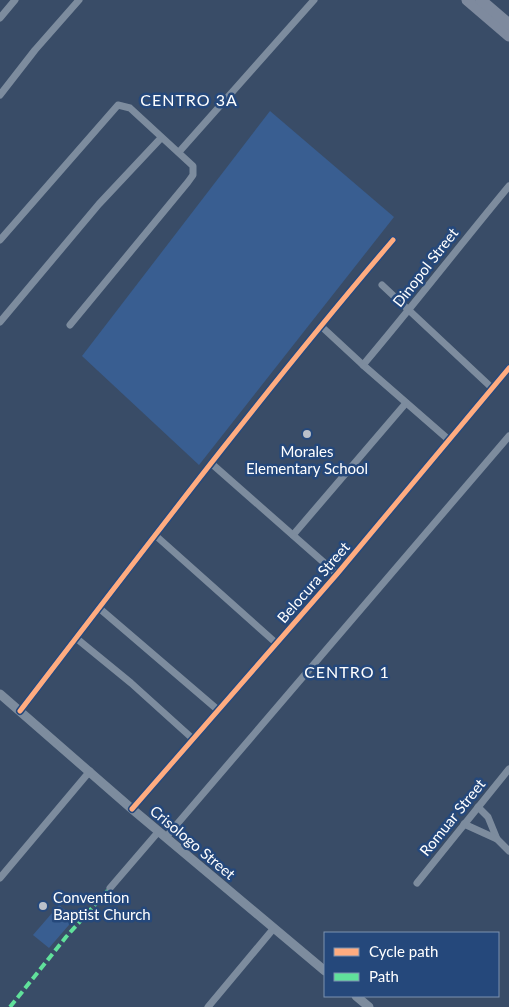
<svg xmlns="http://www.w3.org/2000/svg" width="509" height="1007" font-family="Lato,sans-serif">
  <rect width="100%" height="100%" fill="#394c67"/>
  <g fill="#395e91">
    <polygon points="270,111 394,217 199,465 82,356"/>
    <polygon points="59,905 75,918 49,948 33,935"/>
  </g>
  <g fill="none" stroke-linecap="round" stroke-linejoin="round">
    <g stroke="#7d8c9e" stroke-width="7">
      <polyline points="0,18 15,0"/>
      <polyline points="0,95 35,50 79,0"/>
      <polyline points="179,152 314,0"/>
      <polyline points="0,240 118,105 130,108 193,166 193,175 188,182 70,325"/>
      <polyline points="382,285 492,388"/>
      <polyline points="0,322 99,204 161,138"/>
      <polyline points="322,327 363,365 449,440"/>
      <path d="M363,365C413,306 460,245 509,186"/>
      <polyline points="212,464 337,574"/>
      <polyline points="155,535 276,643"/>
      <polyline points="293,535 406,403"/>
      <polyline points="99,608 218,710"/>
      <polyline points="76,638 131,683 193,739"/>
      <path d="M20,711C142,552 263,392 393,240"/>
      <polyline points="478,807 488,817 497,839"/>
      <polyline points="132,809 337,574 509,368"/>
      <polyline points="464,824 497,839 509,851"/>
      <polyline points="166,837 509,436"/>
      <polyline points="0,878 90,771"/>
      <polyline points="417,883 509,769"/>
      <polyline points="110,888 159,831"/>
      <polyline points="208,1007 274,928"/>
    </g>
    <g stroke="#7d8c9e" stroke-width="9">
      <polyline points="0,694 132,809 325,971"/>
      <polyline points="356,996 369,1007"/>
    </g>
    <g stroke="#7e8a9e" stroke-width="11">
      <polyline points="467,0 509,36"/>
      <polyline points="481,0 509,24"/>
    </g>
    <polyline stroke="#60e19b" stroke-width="4" stroke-dasharray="8 4" stroke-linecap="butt" points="10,1007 66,937 110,888"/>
    <g stroke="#25487b" stroke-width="8">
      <g id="cycleway">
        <path d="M20,711C142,552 263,392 393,240"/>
        <polyline points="132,809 337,574 509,368"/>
      </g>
    </g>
    <use href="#cycleway" stroke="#ffac80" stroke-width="5"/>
  </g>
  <g fill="#bac0ca" stroke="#25487b" stroke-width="2">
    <circle cx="307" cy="434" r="5"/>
    <circle cx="43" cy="906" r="5"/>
  </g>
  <g text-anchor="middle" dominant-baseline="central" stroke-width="5" stroke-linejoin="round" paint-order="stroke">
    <g font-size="15" fill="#fff" stroke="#25487b">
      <text transform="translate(425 267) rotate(-52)">Dinopol Street</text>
      <text transform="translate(313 582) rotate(-49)">Belocura Street</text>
      <text transform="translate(452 817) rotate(-51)">Romuar Street</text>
      <text transform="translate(193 842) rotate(40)">Crisologo Street</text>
    </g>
    <g font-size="15" fill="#fff" stroke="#25487b">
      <text x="307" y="451">Morales<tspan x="307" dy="17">Elementary School</tspan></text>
      <text x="53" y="897" text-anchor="start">Convention<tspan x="53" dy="17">Baptist Church</tspan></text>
    </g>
    <g font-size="16" letter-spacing="1" fill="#fff" stroke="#25487b">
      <text x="189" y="99">CENTRO 3A</text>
      <text x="347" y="671">CENTRO 1</text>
    </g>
  </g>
  <rect x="324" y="932" width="175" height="65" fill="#25487b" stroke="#7c91b0"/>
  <rect x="334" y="948" width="25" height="8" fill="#ffac80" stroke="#7c91b0"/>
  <text x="369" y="957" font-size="15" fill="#ffffff">Cycle path</text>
  <rect x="334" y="973" width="25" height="8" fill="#60e19b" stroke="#7c91b0"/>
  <text x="369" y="982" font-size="15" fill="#ffffff">Path</text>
</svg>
